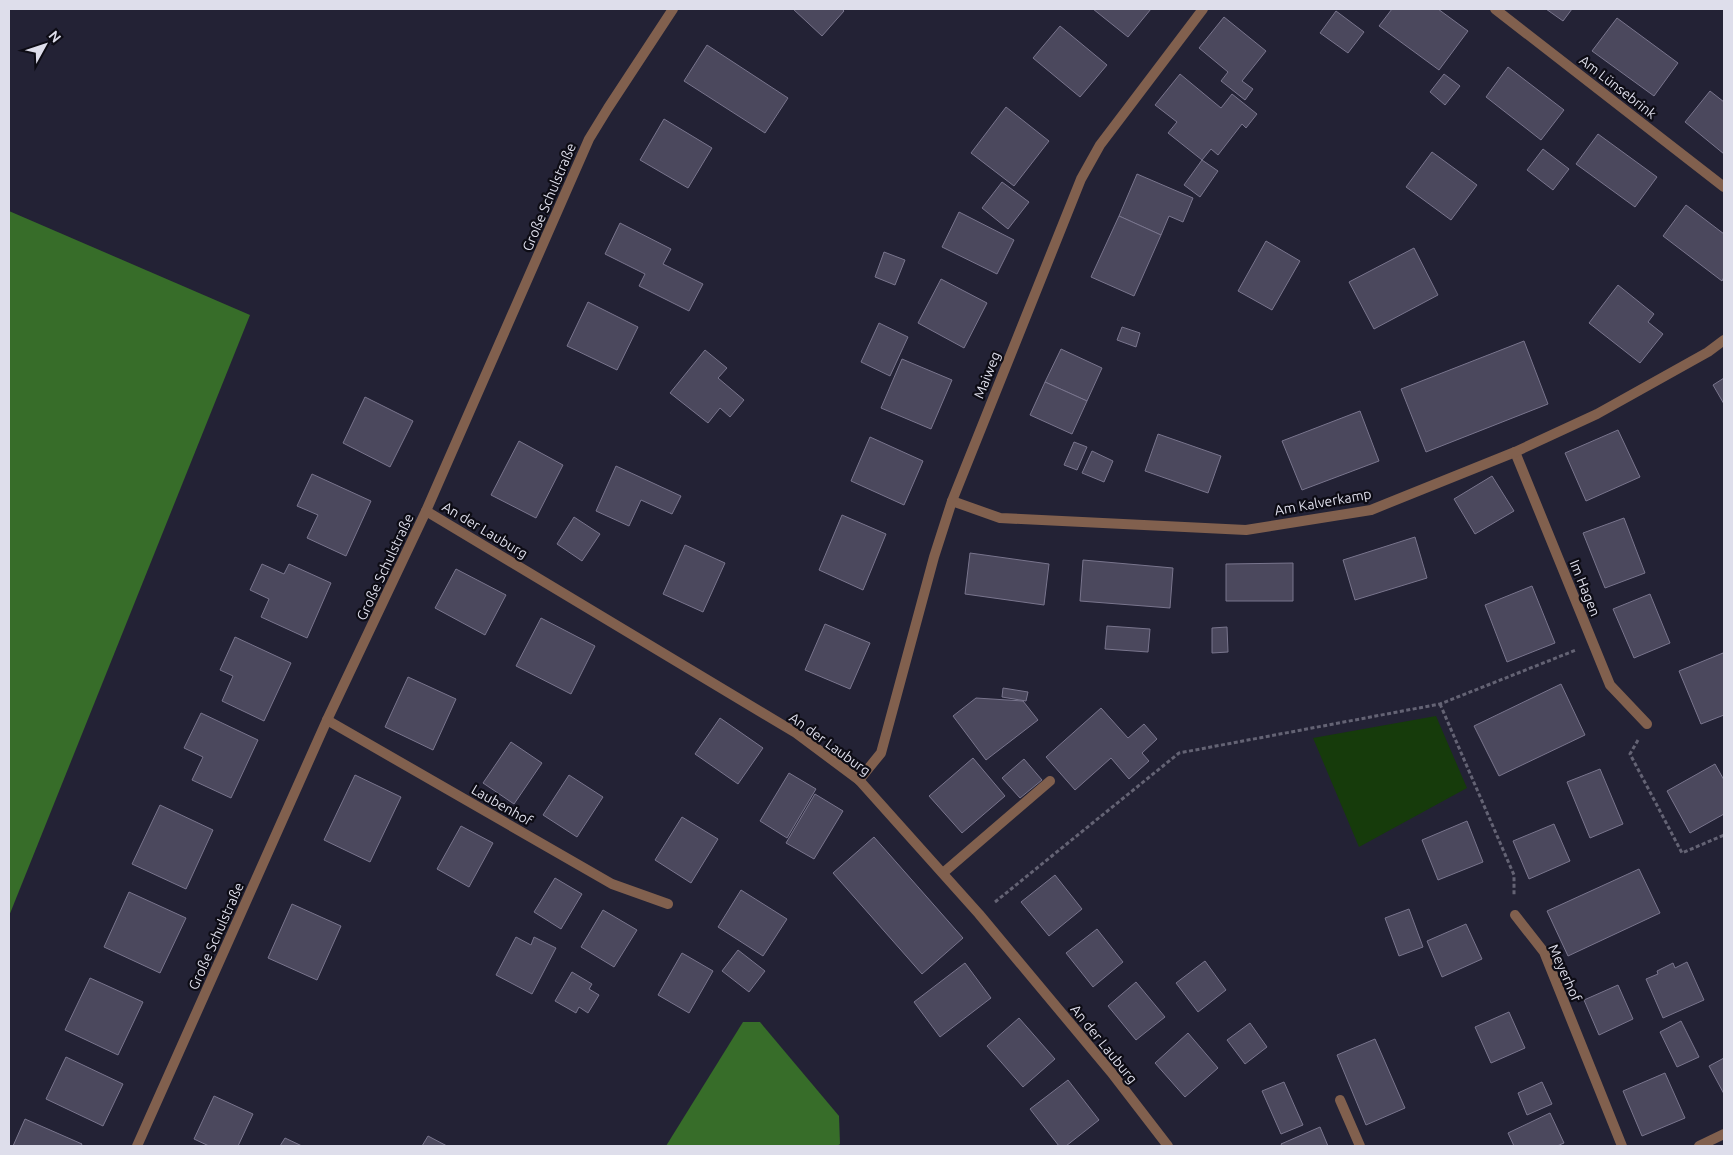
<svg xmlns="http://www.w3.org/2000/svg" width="1733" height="1155" font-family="Ubuntu,sans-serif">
  <rect width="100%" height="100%" fill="#232235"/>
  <polygon fill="#163b0b" points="1436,716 1467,788 1359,847 1313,738"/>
  <g fill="#376d29">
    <polygon points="9,211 250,315 9,916"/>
    <polygon points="743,1022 760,1022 839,1116 840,1144 837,1146 666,1146"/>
  </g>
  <g fill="#4b485d" stroke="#79758d">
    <polygon points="793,9 842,9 844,11 822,36"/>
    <polygon points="1093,9 1151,9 1128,37"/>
    <polygon points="1392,9 1438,9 1468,31 1439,70 1379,26"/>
    <polygon points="1546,9 1572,9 1563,21"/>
    <polygon points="1336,11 1364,32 1348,53 1320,33"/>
    <polygon points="1224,17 1266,51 1242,81 1253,89 1245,100 1221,81 1228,72 1199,48"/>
    <polygon points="1617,18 1678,63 1654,96 1592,51"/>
    <polygon points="1060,26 1107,65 1080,97 1033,58"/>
    <polygon points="707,45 788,98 765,133 684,81"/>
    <polygon points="1508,67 1564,110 1541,140 1486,97"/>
    <polygon points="1180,74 1221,108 1232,94 1257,114 1246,128 1242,124 1218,155 1211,149 1202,160 1168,133 1177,122 1155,105"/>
    <polygon points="1444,74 1460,86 1445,105 1430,92"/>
    <polygon points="1710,91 1724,102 1724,154 1685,122"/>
    <polygon points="1006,107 1049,141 1014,186 971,153"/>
    <polygon points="664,119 712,148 688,188 640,160"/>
    <polygon points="1598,134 1657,177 1635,207 1576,164"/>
    <polygon points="1543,149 1569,169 1553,190 1527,170"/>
    <polygon points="1432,152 1477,185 1451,220 1406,187"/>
    <polygon points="1202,160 1218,171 1200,197 1184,185"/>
    <polygon points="1137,174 1193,198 1183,222 1169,216 1161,235 1119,216"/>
    <polygon points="1002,182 1029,202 1008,229 982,208"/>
    <polygon points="1686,205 1724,234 1724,277 1722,281 1663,236"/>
    <polygon points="959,212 1014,240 997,274 942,247"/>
    <polygon points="1119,216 1161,235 1134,296 1091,277"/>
    <polygon points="620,223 671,249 663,264 703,284 689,311 639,286 645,274 605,254"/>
    <polygon points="1266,241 1300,261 1272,310 1238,291"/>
    <polygon points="1414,248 1438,295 1374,329 1349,282"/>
    <polygon points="884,252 905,260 895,285 875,277"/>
    <polygon points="941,279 987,303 964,348 918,323"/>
    <polygon points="1618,285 1654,314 1648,322 1663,334 1640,363 1589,323"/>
    <polygon points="588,302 638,327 617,370 567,346"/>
    <polygon points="879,323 908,337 890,376 861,362"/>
    <polygon points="1122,327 1140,333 1136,347 1117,340"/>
    <polygon points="1524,341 1548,404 1426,452 1401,389"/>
    <polygon points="1061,349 1102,368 1087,401 1045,382"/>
    <polygon points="705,350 727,368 718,378 744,400 730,417 720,408 708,423 670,393"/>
    <polygon points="902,359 952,380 931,429 881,408"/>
    <polygon points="1724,378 1724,404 1713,385"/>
    <polygon points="1045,382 1087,401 1072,434 1030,415"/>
    <polygon points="365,397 413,421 390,467 343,443"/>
    <polygon points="1360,411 1379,461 1302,490 1282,441"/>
    <polygon points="1618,430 1640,477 1586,501 1565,453"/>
    <polygon points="1158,434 1221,456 1208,493 1145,471"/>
    <polygon points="870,437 923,461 904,505 851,481"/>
    <polygon points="519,441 563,465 536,518 491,495"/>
    <polygon points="1074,442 1087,447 1077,470 1064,465"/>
    <polygon points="1092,451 1113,461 1104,482 1082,473"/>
    <polygon points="616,466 681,496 672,514 641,500 629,526 596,511"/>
    <polygon points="312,474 371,501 346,556 307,538 318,515 297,506"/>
    <polygon points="1492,476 1514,511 1475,534 1454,499"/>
    <polygon points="842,515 886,534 863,590 819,570"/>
    <polygon points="574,517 600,534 582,561 557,544"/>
    <polygon points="1624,518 1645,573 1605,588 1583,533"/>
    <polygon points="1415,537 1427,578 1355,600 1343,560"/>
    <polygon points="685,545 725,563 703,612 663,594"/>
    <polygon points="970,553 1049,564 1044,605 965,594"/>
    <polygon points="1083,560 1173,568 1170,608 1080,601"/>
    <polygon points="1293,563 1293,601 1226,601 1226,564"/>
    <polygon points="262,564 284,574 289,564 331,583 307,638 261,617 269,599 250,590"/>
    <polygon points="456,569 506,595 485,635 435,608"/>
    <polygon points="1532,586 1555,643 1507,662 1485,605"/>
    <polygon points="1650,594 1670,643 1634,658 1613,609"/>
    <polygon points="541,618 595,646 571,694 516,666"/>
    <polygon points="825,624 870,643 850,689 805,670"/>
    <polygon points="1107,626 1150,629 1148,652 1105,649"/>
    <polygon points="1227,627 1228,652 1212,653 1212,628"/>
    <polygon points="235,637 291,663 264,721 222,701 233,676 220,670"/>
    <polygon points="1723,653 1724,656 1724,715 1701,724 1679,671"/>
    <polygon points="408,677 456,699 433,750 385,727"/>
    <polygon points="1561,684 1585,735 1499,776 1474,726"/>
    <polygon points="1003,688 1028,692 1026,701 1002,697"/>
    <polygon points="976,698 1023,701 1038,720 986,760 953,716"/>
    <polygon points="1101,708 1128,738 1144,724 1157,739 1142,753 1149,761 1129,779 1111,758 1075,790 1046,757"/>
    <polygon points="201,713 258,740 231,798 192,780 203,757 184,748"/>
    <polygon points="720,718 763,748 738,784 695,754"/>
    <polygon points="511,742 542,763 514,804 483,783"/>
    <polygon points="973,758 1005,796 962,833 929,796"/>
    <polygon points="1024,759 1042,780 1020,798 1002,778"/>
    <polygon points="1715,764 1724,780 1724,814 1690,833 1667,791"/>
    <polygon points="1600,769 1623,824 1590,838 1567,782"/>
    <polygon points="789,773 816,789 787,838 760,821"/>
    <polygon points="355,775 401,797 370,862 324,840"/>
    <polygon points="569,775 603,797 577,837 543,815"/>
    <polygon points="815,794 843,811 814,859 786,843"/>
    <polygon points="160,805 213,830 186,889 132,864"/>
    <polygon points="682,817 718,839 691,883 655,860"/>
    <polygon points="1467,821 1483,862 1438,880 1422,840"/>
    <polygon points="1554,824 1570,861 1529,879 1513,841"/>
    <polygon points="461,826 493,843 469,887 437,869"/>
    <polygon points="874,837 963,938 922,974 833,873"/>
    <polygon points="1639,869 1660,913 1568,956 1547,911"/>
    <polygon points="1055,875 1082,909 1049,936 1021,902"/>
    <polygon points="555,878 582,894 561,929 534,912"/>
    <polygon points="741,890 787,919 763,956 718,927"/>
    <polygon points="129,892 186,918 160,973 104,947"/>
    <polygon points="292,904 341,926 317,980 268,958"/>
    <polygon points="1409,909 1423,947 1399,956 1385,918"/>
    <polygon points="603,910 637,930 614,967 581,947"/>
    <polygon points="1466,924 1482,959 1442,977 1427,941"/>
    <polygon points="1097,929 1123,962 1093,987 1066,953"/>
    <polygon points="516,937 531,945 534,937 556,948 532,994 496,975"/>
    <polygon points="738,950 765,971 749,992 722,971"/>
    <polygon points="682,953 713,971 689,1013 658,995"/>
    <polygon points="1205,961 1226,990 1198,1012 1176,983"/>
    <polygon points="1687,962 1704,1000 1663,1018 1646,979 1658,974 1657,971 1673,963 1675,968"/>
    <polygon points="965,963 991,998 940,1037 914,1002"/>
    <polygon points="572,972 592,984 589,989 599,995 588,1013 579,1007 576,1013 555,1001"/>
    <polygon points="90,978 143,1002 118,1055 65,1030"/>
    <polygon points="1136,982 1165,1017 1136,1040 1108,1006"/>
    <polygon points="1618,985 1633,1019 1599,1035 1584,1000"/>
    <polygon points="1509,1012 1525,1048 1491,1063 1475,1027"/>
    <polygon points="1019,1018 1055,1059 1023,1087 987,1046"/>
    <polygon points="1681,1021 1699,1057 1677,1067 1660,1032"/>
    <polygon points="1250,1023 1267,1047 1245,1064 1227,1040"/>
    <polygon points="1188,1033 1218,1068 1185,1097 1155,1063"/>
    <polygon points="1375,1039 1405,1108 1366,1125 1337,1055"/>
    <polygon points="66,1057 123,1084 103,1126 46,1099"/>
    <polygon points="1724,1058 1724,1094 1709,1066"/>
    <polygon points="1665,1073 1685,1118 1642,1136 1623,1091"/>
    <polygon points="1068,1080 1099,1120 1066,1146 1059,1146 1030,1109"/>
    <polygon points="1284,1082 1303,1125 1281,1134 1262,1091"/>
    <polygon points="1542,1082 1552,1104 1527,1115 1518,1093"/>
    <polygon points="214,1096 253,1114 238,1146 209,1146 194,1139"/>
    <polygon points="1550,1113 1564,1143 1557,1146 1514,1146 1508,1133"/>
    <polygon points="25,1119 82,1144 81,1146 13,1146"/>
    <polygon points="1320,1127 1328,1146 1282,1146 1281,1144"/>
    <polygon points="428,1136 447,1146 422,1146"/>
    <polygon points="285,1138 302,1146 280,1146"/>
  </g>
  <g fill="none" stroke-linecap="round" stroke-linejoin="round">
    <g stroke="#646374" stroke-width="3" stroke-dasharray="4 2.5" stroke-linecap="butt">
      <polyline points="1440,704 1514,875 1514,895"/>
      <polyline points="1638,740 1630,754 1682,853 1724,835"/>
      <polyline points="995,902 1179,753 1440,704 1576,650"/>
    </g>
    <g stroke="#81604e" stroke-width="10">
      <polyline points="943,873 1050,781"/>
      <polyline points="1340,1100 1360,1146"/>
    </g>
    <g stroke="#81604e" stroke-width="10">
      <polyline points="1495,9 1724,187"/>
      <polyline points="1515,452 1610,685 1647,724"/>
      <polyline points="952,501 1000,518 1246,530 1371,510 1515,452 1597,414 1708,352 1724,340"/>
      <polyline points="426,511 796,733 859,780 979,914 1111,1072 1168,1146"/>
      <polyline points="327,720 612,884 668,904"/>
      <polyline points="859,780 881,753 934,557 952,501 1081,179 1100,145 1203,9"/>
      <polyline points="1515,915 1544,952 1622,1146"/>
      <polyline points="137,1146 327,720 426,511 589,139 608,108 673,9"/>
      <polyline points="1699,1146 1724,1134"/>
    </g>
  </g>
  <g text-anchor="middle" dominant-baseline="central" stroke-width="4.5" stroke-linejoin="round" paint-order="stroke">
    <g font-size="14" fill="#dedeeb" stroke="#0d0c15">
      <text transform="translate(1618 87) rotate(38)">Am Lünsebrink</text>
      <text transform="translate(549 197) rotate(-67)">Große Schulstraße</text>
      <text transform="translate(987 375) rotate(-68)">Maiweg</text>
      <text transform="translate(1323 502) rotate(-10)">Am Kalverkamp</text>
      <text transform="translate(485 530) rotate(31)">An der Lauburg</text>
      <text transform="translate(385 567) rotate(-65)">Große Schulstraße</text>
      <text transform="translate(1585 588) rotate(68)">Im Hagen</text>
      <text transform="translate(830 744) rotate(36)">An der Lauburg</text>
      <text transform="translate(502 805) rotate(30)">Laubenhof</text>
      <text transform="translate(216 936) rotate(-66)">Große Schulstraße</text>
      <text transform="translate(1565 973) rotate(66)">Meyerhof</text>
      <text transform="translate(1104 1044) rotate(51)">An der Lauburg</text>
    </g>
  </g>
  <rect width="1733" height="1155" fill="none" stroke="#dedeeb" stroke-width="20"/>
  <g transform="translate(45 45) rotate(50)" stroke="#0d0c15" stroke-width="4" paint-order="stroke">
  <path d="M0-4L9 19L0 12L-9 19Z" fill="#dedeeb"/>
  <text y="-8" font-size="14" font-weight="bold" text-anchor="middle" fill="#dedeeb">N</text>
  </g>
</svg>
